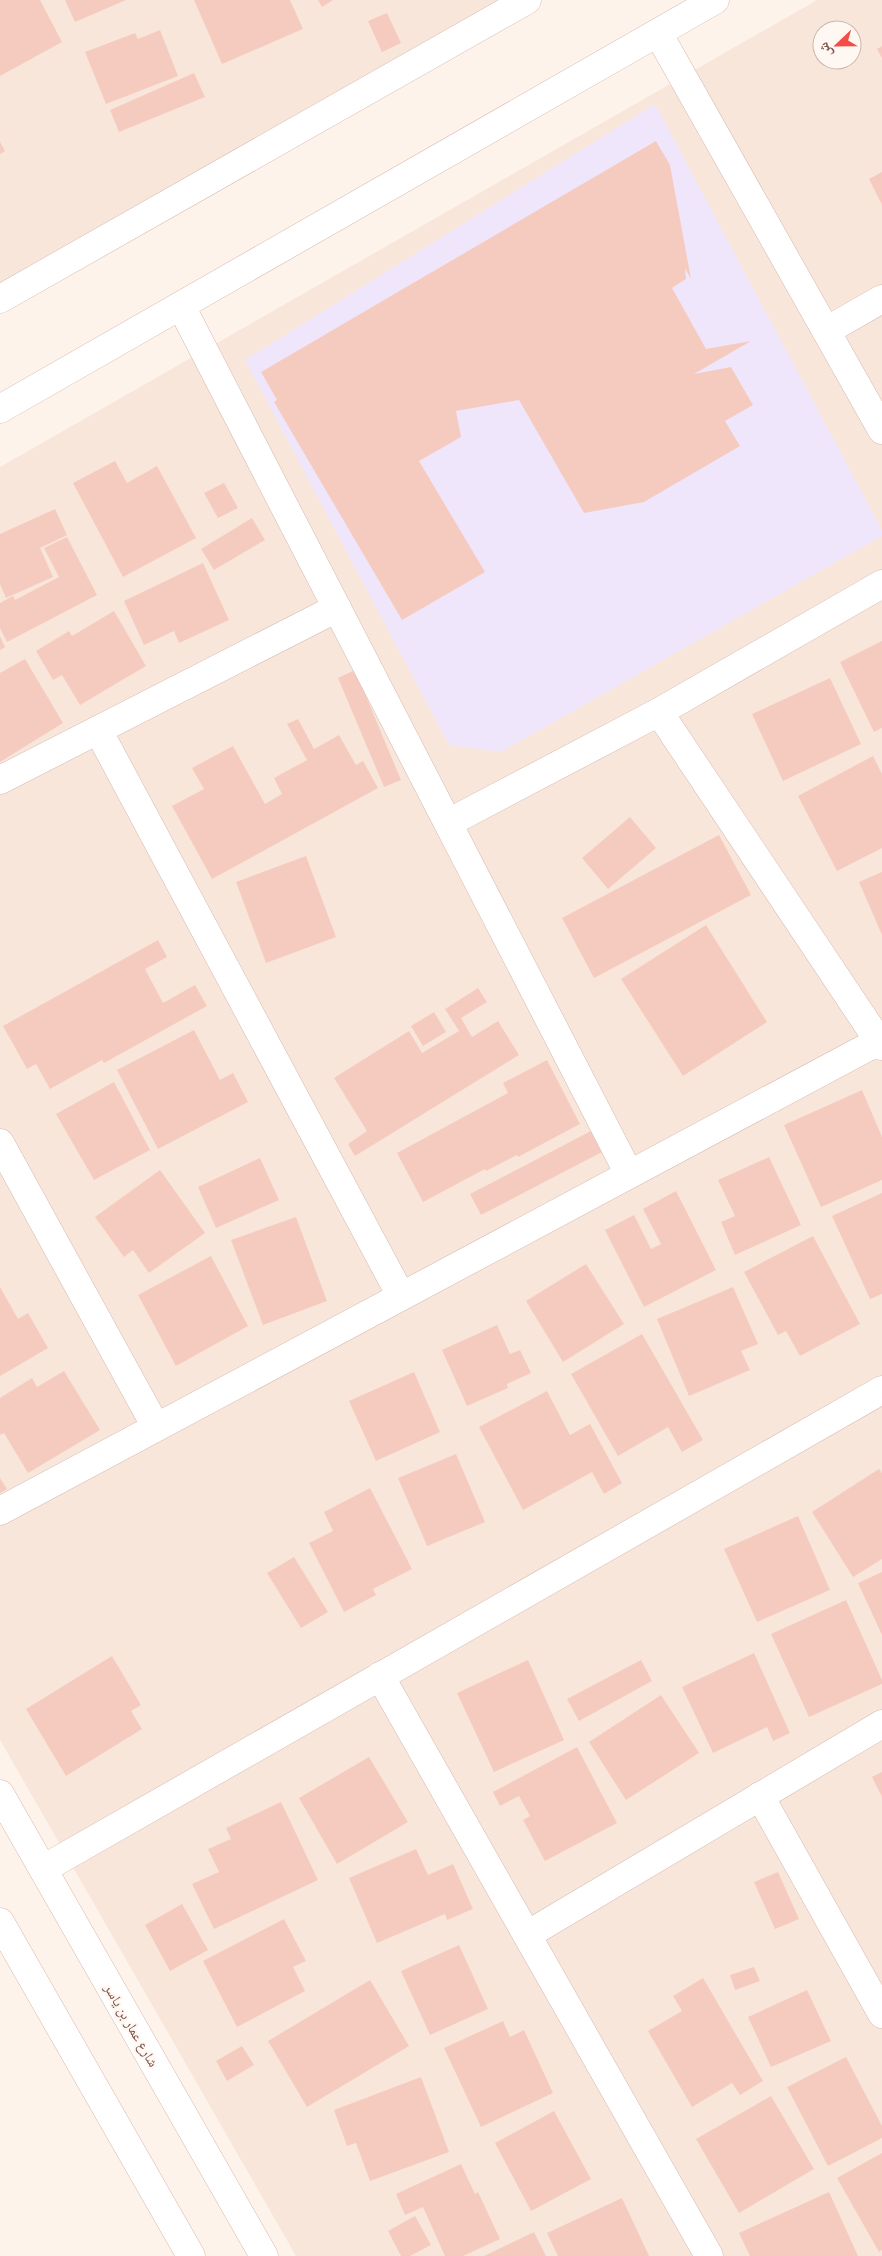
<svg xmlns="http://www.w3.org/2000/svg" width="882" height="2256" font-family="'Exo 2','Noto Naskh Arabic',sans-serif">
  <rect width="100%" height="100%" fill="#fef3ea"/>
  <g fill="#f9e6da" fill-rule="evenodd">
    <polygon points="0,0 498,0 0,282"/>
    <path d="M817,0H882V2256H296L0,1740V467ZM822,30H852V60H822Z"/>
  </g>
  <polygon fill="#f0e6fb" points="655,104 882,530 882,536 501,752 449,745 245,360"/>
  <g fill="#f6cbbf">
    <polygon points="0,0 40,0 62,42 0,76"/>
    <polygon points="65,0 126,0 75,22"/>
    <polygon points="194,0 290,0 303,29 222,64"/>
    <polygon points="318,0 333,0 322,7"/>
    <polygon points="387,13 401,43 382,52 368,21"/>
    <polygon points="160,30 178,76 106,104 85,52 135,33 138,39"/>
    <polygon points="882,46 882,58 877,49"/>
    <polygon points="194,73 205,97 119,132 110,110"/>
    <polygon points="656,141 670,165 691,279 685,268 686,279 672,288 706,349 751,341 694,374 731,367 753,405 725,421 740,446 644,502 584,513 519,400 456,411 461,437 419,461 485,572 402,620 274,402 277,400 261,372"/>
    <polygon points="0,142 5,151 0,154"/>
    <polygon points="882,172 882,205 869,179"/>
    <polygon points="115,461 127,483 157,466 196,538 123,577 73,483"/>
    <polygon points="224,483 238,508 218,518 204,493"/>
    <polygon points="55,509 67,535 40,548 53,577 6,598 0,584 0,534"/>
    <polygon points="252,518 265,540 214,570 201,549"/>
    <polygon points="67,537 97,595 7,642 0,628 0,603 13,596 15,600 59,577 44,548"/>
    <polygon points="203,563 229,620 179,643 174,631 144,645 124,601"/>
    <polygon points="114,611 146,666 80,705 62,675 53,680 36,651 69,631 72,636"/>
    <polygon points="0,636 5,647 0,650"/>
    <polygon points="882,641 882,728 874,732 840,662"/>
    <polygon points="25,659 63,723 0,762 0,673"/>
    <polygon points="355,670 401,780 384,787 338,678"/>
    <polygon points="830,678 861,744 783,781 752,714"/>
    <polygon points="298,719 314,749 339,735 356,765 363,761 378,788 212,879 172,806 204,789 192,768 233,746 265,804 282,794 274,778 307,760 287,724"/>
    <polygon points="873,756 882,774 882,848 837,871 798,796"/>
    <polygon points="630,817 656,848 608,889 582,858"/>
    <polygon points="719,835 751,895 594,978 562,918"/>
    <polygon points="306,856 336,937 266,963 236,882"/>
    <polygon points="882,872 882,935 859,882"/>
    <polygon points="706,925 767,1022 683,1076 621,979"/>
    <polygon points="158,940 167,957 145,969 163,1003 195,985 207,1006 104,1063 102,1060 50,1089 36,1064 27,1069 3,1026"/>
    <polygon points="478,988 487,1002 461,1018 472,1037 498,1021 519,1055 355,1156 348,1144 367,1131 334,1078 409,1031 422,1053 459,1031 445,1009"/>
    <polygon points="434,1012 446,1032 423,1046 411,1026"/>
    <polygon points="194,1030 220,1080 233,1073 248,1102 158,1149 117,1070"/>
    <polygon points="547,1060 580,1124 518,1157 517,1155 486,1171 485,1169 423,1202 397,1153 508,1093 503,1083"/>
    <polygon points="114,1082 150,1150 94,1180 56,1114"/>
    <polygon points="862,1090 882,1137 882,1180 821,1207 784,1125"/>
    <polygon points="591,1131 602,1152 481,1215 470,1194"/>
    <polygon points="769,1157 801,1225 735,1255 721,1222 735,1216 718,1180"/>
    <polygon points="260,1158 279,1200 216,1228 198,1187"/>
    <polygon points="160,1170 205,1233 149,1273 133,1250 124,1257 95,1217"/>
    <polygon points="676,1191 716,1270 644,1307 605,1230 634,1215 651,1249 661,1244 643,1209"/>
    <polygon points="882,1193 882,1294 870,1299 832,1216"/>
    <polygon points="296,1217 327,1301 263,1325 231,1240"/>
    <polygon points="813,1236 860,1324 800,1356 786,1331 778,1335 744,1272"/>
    <polygon points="211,1256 248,1326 176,1366 138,1295"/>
    <polygon points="586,1264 624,1324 563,1362 526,1301"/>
    <polygon points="0,1287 18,1319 28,1313 48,1348 0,1376"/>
    <polygon points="733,1287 758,1344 741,1351 750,1370 689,1396 657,1319"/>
    <polygon points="497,1325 510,1354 520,1350 531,1373 507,1384 508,1388 467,1406 442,1350"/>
    <polygon points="642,1334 703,1440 682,1452 668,1427 618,1456 571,1374"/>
    <polygon points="64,1371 100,1430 28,1473 4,1433 0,1435 0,1398 32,1378 37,1387"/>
    <polygon points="414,1372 440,1432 376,1461 349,1401"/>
    <polygon points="547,1391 570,1435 590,1424 622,1483 604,1494 592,1472 523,1510 479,1427"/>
    <polygon points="456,1454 485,1522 427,1546 398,1478"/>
    <polygon points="879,1469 882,1473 882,1559 853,1577 812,1512"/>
    <polygon points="0,1478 7,1489 0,1493"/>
    <polygon points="370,1488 412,1569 373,1589 376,1595 344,1612 309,1543 333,1531 324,1512"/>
    <polygon points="798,1516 830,1590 757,1622 724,1549"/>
    <polygon points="294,1557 328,1612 301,1628 267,1573"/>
    <polygon points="882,1572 882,1635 858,1583"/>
    <polygon points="846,1600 882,1680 882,1684 809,1717 771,1634"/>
    <polygon points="754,1653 790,1733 773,1741 767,1727 713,1753 682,1687"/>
    <polygon points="112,1656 141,1705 131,1711 142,1729 66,1776 26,1709"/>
    <polygon points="528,1660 564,1740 494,1772 457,1693"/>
    <polygon points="641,1660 652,1681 579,1721 567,1699"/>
    <polygon points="661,1695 699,1753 626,1800 589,1742"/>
    <polygon points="577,1747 617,1823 545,1861 523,1820 530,1816 519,1796 500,1806 493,1792"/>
    <polygon points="369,1757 408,1822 337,1864 299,1798"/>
    <polygon points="882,1772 882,1797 872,1777"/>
    <polygon points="281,1802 318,1880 214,1929 192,1884 219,1872 208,1849 231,1839 226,1828"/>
    <polygon points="416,1849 428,1875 453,1864 473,1909 447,1920 445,1914 377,1943 349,1878"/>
    <polygon points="778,1872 799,1919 775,1929 754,1882"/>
    <polygon points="182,1904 208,1950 170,1971 145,1925"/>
    <polygon points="284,1919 306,1961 293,1967 305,1991 237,2027 203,1961"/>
    <polygon points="459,1945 488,2009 430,2035 401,1971"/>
    <polygon points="754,1967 760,1981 735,1990 730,1975"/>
    <polygon points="703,1978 763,2081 740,2095 732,2083 692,2107 648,2031 682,2011 673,1996"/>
    <polygon points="370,1980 409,2046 307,2107 268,2041"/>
    <polygon points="807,1990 831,2041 771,2067 748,2017"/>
    <polygon points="503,2021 510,2037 524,2030 553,2093 481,2127 444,2048"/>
    <polygon points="242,2046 254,2065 227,2081 216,2061"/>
    <polygon points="846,2057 882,2126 882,2138 828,2166 787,2087"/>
    <polygon points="421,2077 449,2152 370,2181 356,2143 347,2146 334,2110"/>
    <polygon points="771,2096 814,2169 739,2213 696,2139"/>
    <polygon points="554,2111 591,2179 531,2211 495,2143"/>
    <polygon points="882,2153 882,2250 879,2252 837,2178"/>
    <polygon points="461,2164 475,2194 478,2192 500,2239 463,2256 445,2256 423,2207 405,2215 396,2194"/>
    <polygon points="829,2192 858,2256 750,2256 739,2233"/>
    <polygon points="622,2198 649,2256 558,2256 547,2233"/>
    <polygon points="415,2216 431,2245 410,2256 401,2256 388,2231"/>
    <polygon points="534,2232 546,2256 484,2256"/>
  </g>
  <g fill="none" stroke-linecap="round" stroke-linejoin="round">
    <g stroke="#d5bab0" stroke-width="29">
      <g id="minor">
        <polyline points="658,33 882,430"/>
        <polyline points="181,306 629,1174"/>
        <polyline points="826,331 882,299"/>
        <polyline points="659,712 882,1046"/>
        <polyline points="98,730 401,1296"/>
        <polyline points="0,780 337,608"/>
        <polyline points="448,823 659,712 882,584"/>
        <polyline points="0,1143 156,1427"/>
        <polyline points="0,1511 879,1041"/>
        <polyline points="380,1676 709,2256"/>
        <polyline points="760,1796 882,2014"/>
        <polyline points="43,1869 882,1390"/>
        <polyline points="527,1935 882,1724"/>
      </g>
    </g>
    <g stroke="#d5bab0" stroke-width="29">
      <g id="tertiary">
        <polyline points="0,299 527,0"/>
        <polyline points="0,409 715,0"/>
        <polyline points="0,1794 264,2256"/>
        <polyline points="0,1922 191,2256"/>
      </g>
    </g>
    <use href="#minor" stroke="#fff" stroke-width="28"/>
    <use href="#tertiary" stroke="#fff" stroke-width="28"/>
  </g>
  <g text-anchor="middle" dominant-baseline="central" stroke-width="4.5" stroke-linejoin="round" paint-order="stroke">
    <g font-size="14" fill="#7c534a" stroke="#fff8f2">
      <text transform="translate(132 2025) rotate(60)">شارع عمار بن ياسر</text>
    </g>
  </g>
  <g transform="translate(837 45) rotate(248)"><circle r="24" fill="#fff8f2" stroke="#cbb6af"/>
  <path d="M0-4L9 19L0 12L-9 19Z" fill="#f04e47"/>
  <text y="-8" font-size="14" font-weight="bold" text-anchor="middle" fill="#7c534a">ش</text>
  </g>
</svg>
